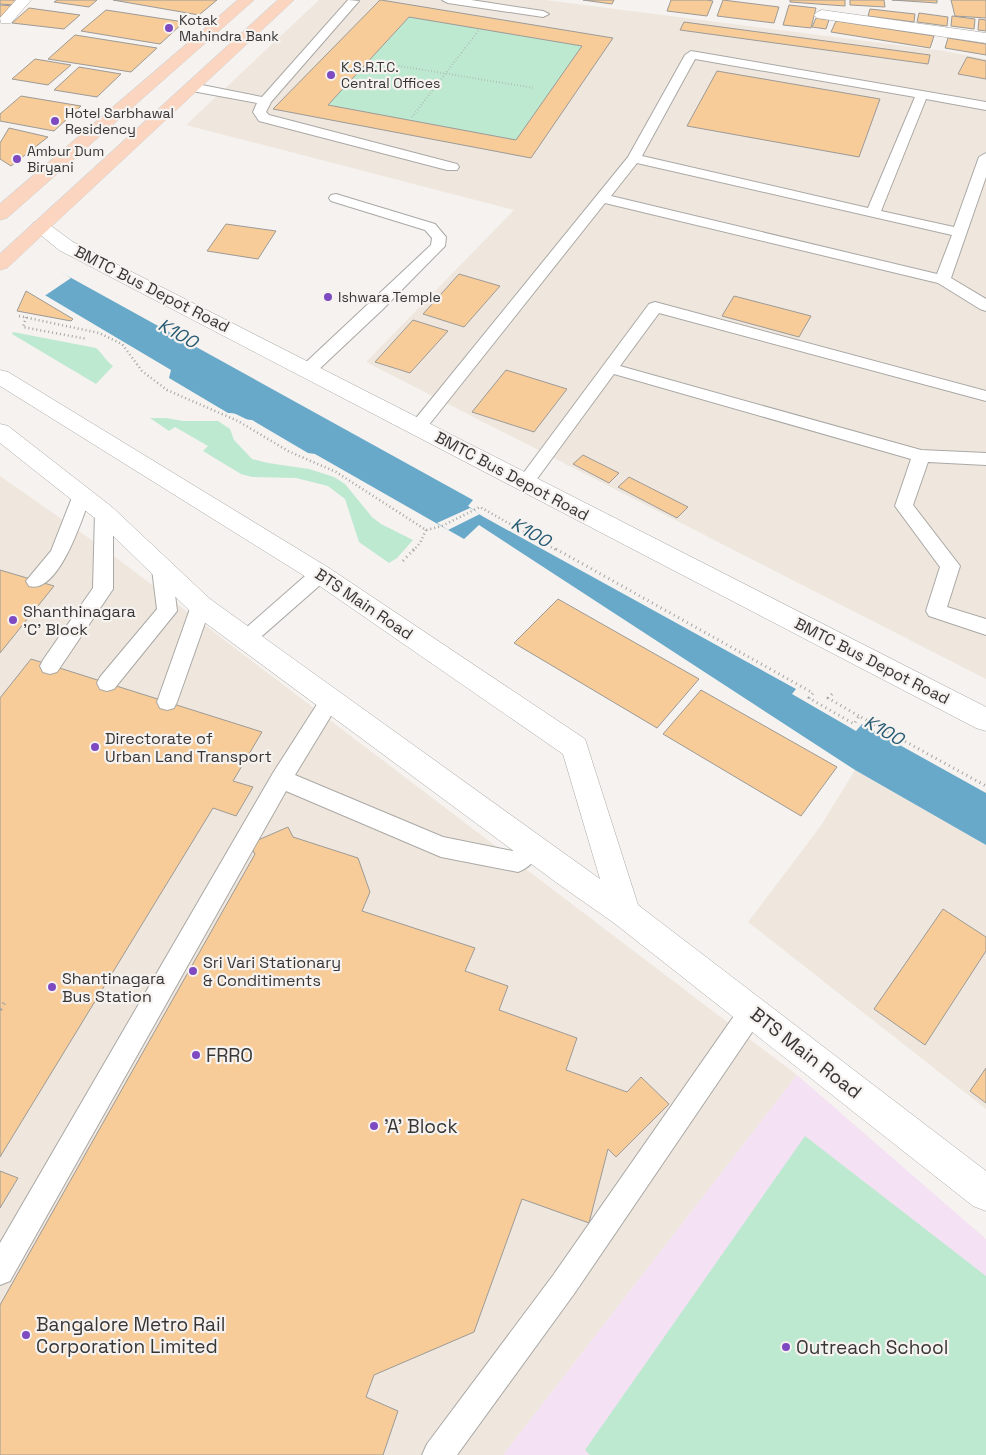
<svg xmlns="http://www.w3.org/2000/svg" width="986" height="1455" font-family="'Space Grotesk',sans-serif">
  <rect width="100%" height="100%" fill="#f5f2ef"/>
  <g fill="#efe7de">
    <polygon points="319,0 545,0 944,51 986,59 986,679 366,362 514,210 186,125"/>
    <polygon points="0,476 106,550 797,1075 503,1455 0,1455"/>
    <polygon points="855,770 986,845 986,1109 748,922 820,827"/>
  </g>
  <polygon fill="#f4e2f4" points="797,1075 986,1239 986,1455 503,1455"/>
  <g fill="#bde9d0">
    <polygon points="409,17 582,46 516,140 328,105"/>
    <path d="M13,332L96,348C103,354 106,361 113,366L96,384L12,334Z"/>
    <polygon points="150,418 166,418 183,421 218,421 230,429 234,440 252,459 268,463 309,469 334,477 345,484 372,517 381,524 413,540 397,558 389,563 359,542 345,499 328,486 296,478 252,477 241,474 203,451 208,446 175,427 169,431"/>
    <polygon points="805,1136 986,1276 986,1455 590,1455 585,1450"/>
  </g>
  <path fill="#68a9ca" d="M0,234L55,269L473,500L468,506L482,516L796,689L792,694L856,731L862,724L986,793V845L855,770L479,525L464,539L315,454L308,453L252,420C243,420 238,412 228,413L169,378L171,370L43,294Z"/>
  <g fill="#f5f2ef">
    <polygon points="0,233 71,278 43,297 34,293 0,270"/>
    <polygon points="470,508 480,514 448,530 437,523"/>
  </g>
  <g fill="#f7cc98" stroke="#9c9a97" fill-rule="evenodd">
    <polygon points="0,0 20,0 15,5 0,4"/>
    <polygon points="57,0 97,0 89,7 54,2"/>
    <polygon points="113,0 217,0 199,15"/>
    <path d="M380,0H381L613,38L531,158L273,109ZM409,17L582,46L516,140L328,105Z"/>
    <polygon points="583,0 614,0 612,4"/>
    <polygon points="671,0 707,0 713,1 707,16 667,11"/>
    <polygon points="723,0 779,7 774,23 717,16"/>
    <polygon points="790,0 845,0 845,6 790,2"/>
    <polygon points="850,0 884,0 885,7 850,5"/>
    <polygon points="892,0 937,0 937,3"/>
    <polygon points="951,0 986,0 986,18 955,16"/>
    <polygon points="0,5 14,6 1,20 0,19"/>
    <polygon points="789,5 816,8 811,28 783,25"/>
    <polygon points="29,8 80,15 64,29 12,23"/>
    <polygon points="870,9 915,14 914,22 868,16"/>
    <polygon points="106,10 184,22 160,44 81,31"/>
    <polygon points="919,13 948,17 947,26 917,22"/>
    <polygon points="952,16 975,19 974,29 951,26"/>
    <polygon points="816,18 829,20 826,29 812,27"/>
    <polygon points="979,19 986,20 986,31 978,30"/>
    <polygon points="836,21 934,36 930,48 831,32"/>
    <polygon points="684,22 930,55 928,64 680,30"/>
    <polygon points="75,35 157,48 131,72 48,59"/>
    <polygon points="948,38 986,44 986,55 945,48"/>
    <polygon points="967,57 986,61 986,79 958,74"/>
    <polygon points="35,59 71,65 48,85 12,79"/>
    <polygon points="79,67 121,74 97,97 54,90"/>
    <polygon points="717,71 880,99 859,157 687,126"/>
    <polygon points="21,96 81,106 54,131 0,121 0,114"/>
    <polygon points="9,128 48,137 11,166 0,159 0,143"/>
    <polygon points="226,224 276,231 258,259 207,251"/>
    <polygon points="459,274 500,286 464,327 423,314"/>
    <polygon points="26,291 73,319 71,321 17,311"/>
    <polygon points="734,296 811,316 799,337 722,316"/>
    <polygon points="413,320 448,331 410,373 375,362"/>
    <polygon points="506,370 567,389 534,432 472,412"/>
    <polygon points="583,455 619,473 609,483 573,464"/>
    <polygon points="629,477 688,507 677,518 618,487"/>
    <polygon points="0,570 54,586 0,653"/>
    <polygon points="558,599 699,679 657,728 514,643"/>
    <polygon points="31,659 262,732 233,781 253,787 236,816 213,808 0,1157 0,698"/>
    <polygon points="701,690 837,767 801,816 663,734"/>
    <polygon points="288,827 293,837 358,858 370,892 362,911 475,948 465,971 508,986 499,1010 577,1038 566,1070 627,1092 641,1077 669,1104 616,1157 608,1149 589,1223 522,1199 474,1332 374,1375 366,1397 398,1411 383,1455 0,1455 0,1305 255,854 249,844"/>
    <polygon points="943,909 986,937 986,951 925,1045 874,1009"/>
    <polygon points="986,1068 986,1103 970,1091"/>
    <polygon points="0,1171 18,1178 0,1208"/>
  </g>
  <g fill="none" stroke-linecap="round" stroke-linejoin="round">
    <g stroke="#aaa8a5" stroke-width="2">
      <g id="lane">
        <polygon points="348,0 359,1 271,102 266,112 269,115 457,164 459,167 457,170 447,170 259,121 253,112 257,103 192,91 186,87 192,83 262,97"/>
        <polygon points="442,0 471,0 543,11 549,14 543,17 448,3"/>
        <path d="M691,51L986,102V110L926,99L881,211L954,227L979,157L986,153V177L951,278L986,299V311L980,309L938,283L605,203L424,431L418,433L412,431L409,427L412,423L628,157L685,55ZM695,59L915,97L868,208L642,156ZM637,163L952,235L937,274L611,196Z"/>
        <polygon points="336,194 435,224 446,237 445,246 382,310 315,373 309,374 303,373 301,369 303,365 431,245 432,238 425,230 331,201 329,198 331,195"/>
        <polygon points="655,302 986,391 986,401 659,313 620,366 921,450 986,453 986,465 928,462 913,505 960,566 947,607 986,619 986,635 929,616 926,611 940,567 895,506 911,459 614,374 531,487 525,489 519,487 516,483 519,479 649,304"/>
        <path d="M82,489L88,491L91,495C83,516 59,595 29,586L26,581L51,551L73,495L76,491Z"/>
        <polygon points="104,507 110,508 113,513 113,589 57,672 50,674 43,672 40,666 43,660 93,588 95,513 98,508"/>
        <polygon points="162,562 169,564 172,569 177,611 114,689 107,691 100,689 97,683 100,677 157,609 152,569 155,564"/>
        <polygon points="320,567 327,569 330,574 327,579 253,644 246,647 239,644 236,639 239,634 313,569"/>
        <polygon points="201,599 208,601 211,606 177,702 174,708 167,710 160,708 157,702 191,606 194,601"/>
        <path d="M330,693L337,695L340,701L295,775L443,837L513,851C522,842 527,836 539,841L542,848C537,859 529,868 518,872L441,857L286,791L10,1281L0,1285V1243L273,773L323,695Z"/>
        <polygon points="752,999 761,1003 765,1011 761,1019 574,1294 457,1455 422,1455 427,1444 554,1274 743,1003"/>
      </g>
    </g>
    <g stroke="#aaa8a5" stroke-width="1">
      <g id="street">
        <polygon points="16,0 31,0 11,23 1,23 0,18"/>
        <polygon points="822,10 986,33 986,43 817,18 814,15 817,12"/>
      </g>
    </g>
    <g stroke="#aaa8a5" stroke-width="1">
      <g id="secondary">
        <polygon points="40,221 47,223 73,242 986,707 986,731 976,728 59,250 31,227 33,223"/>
        <polygon points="0,370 8,372 329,568 585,739 638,905 986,1171 986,1211 973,1206 614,923 557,883 192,613 96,519 0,443 0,424 8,426 112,507 210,599 600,879 563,754 311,580 0,386"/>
      </g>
    </g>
    <g stroke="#cfcfcf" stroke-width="1">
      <g id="primary">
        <polygon points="238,0 254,0 7,218 0,220 0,204"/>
        <polygon points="278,0 294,0 7,268 0,270 0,254"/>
      </g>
    </g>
    <g stroke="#a6a4a2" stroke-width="2" stroke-dasharray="0.5 2.5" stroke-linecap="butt">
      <polyline points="375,62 534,88"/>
      <polyline points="412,117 479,30"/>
    </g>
    <g stroke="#a6a4a2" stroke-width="2.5" stroke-dasharray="1 3" stroke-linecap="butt">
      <polyline points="19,316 99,333 122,344 142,371 167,390 238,421 288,451 336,472 426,530 442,526 480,507 558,551"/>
      <polyline points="26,317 23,327 87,339"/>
      <polyline points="413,551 420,543 426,530"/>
    </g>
    <g stroke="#a6a4a2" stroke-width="3" stroke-dasharray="1 4" stroke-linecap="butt">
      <polyline points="556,549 813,693 809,698 854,724 859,716 986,786"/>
      <polyline points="403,561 414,549"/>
      <polyline points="832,694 828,698 859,716"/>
    </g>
    <polyline stroke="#a6a4a2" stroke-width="4" stroke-dasharray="2 5" stroke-linecap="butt" points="0,1010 4,1003"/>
    <use href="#lane" fill="#fff" fill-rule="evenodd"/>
    <use href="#street" fill="#fff" fill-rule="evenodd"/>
    <use href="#secondary" fill="#fff" fill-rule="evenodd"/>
    <use href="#primary" fill="#fbd5bf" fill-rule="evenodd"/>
  </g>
  <g fill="#7e4ac1" stroke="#f5f2ef" stroke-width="2">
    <circle cx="169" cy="28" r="5"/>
    <circle cx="331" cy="75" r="5"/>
    <circle cx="55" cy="121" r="5"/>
    <circle cx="17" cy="159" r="5"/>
    <circle cx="328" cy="297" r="5"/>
    <circle cx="13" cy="620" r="5"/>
    <circle cx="95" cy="747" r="5"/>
    <circle cx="193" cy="971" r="5"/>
    <circle cx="52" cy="987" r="5"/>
    <circle cx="196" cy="1055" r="5"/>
    <circle cx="374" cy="1126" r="5"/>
    <circle cx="26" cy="1335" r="5"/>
    <circle cx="786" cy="1347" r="5"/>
  </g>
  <g text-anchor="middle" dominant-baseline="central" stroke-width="4.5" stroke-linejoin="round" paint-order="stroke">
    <g font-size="14" fill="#373635" stroke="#f5f2ef" text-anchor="start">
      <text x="179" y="20">Kotak<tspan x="179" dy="16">Mahindra Bank</tspan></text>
      <text x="341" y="67">K.S.R.T.C.<tspan x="341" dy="16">Central Offices</tspan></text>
      <text x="65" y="113">Hotel Sarbhawal<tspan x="65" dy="16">Residency</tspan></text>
      <text x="27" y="151">Ambur Dum<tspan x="27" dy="16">Biryani</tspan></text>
      <text x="338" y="297">Ishwara Temple</text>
    </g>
    <g font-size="16" fill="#373635" stroke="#f5f2ef">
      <text transform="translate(152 289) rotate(27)">BMTC Bus Depot Road</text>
      <text transform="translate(512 476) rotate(28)">BMTC Bus Depot Road</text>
      <text transform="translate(364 604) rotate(34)">BTS Main Road</text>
      <text transform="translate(872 661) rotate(27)">BMTC Bus Depot Road</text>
    </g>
    <g font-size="16" fill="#373635" stroke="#f5f2ef" text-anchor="start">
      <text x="23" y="611">Shanthinagara<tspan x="23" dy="18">'C' Block</tspan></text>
      <text x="105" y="738">Directorate of<tspan x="105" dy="18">Urban Land Transport</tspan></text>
      <text x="203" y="962">Sri Vari Stationary<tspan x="203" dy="18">&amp; Conditiments</tspan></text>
      <text x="62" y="978">Shantinagara<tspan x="62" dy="18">Bus Station</tspan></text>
    </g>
    <g font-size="18" font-style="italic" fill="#255971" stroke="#f5f2ef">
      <text transform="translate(178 333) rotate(29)">K100</text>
      <text transform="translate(531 532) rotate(29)">K100</text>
      <text transform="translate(884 730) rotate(29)">K100</text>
    </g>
    <g font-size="19" fill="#373635" stroke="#f5f2ef">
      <text transform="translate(806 1053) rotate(38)">BTS Main Road</text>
    </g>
    <g font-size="19" fill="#373635" stroke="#f5f2ef" text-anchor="start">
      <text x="206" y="1055">FRRO</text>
      <text x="384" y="1126">'A' Block</text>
      <text x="36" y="1324">Bangalore Metro Rail<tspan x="36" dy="22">Corporation Limited</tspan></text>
      <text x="796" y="1347">Outreach School</text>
    </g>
  </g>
</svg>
